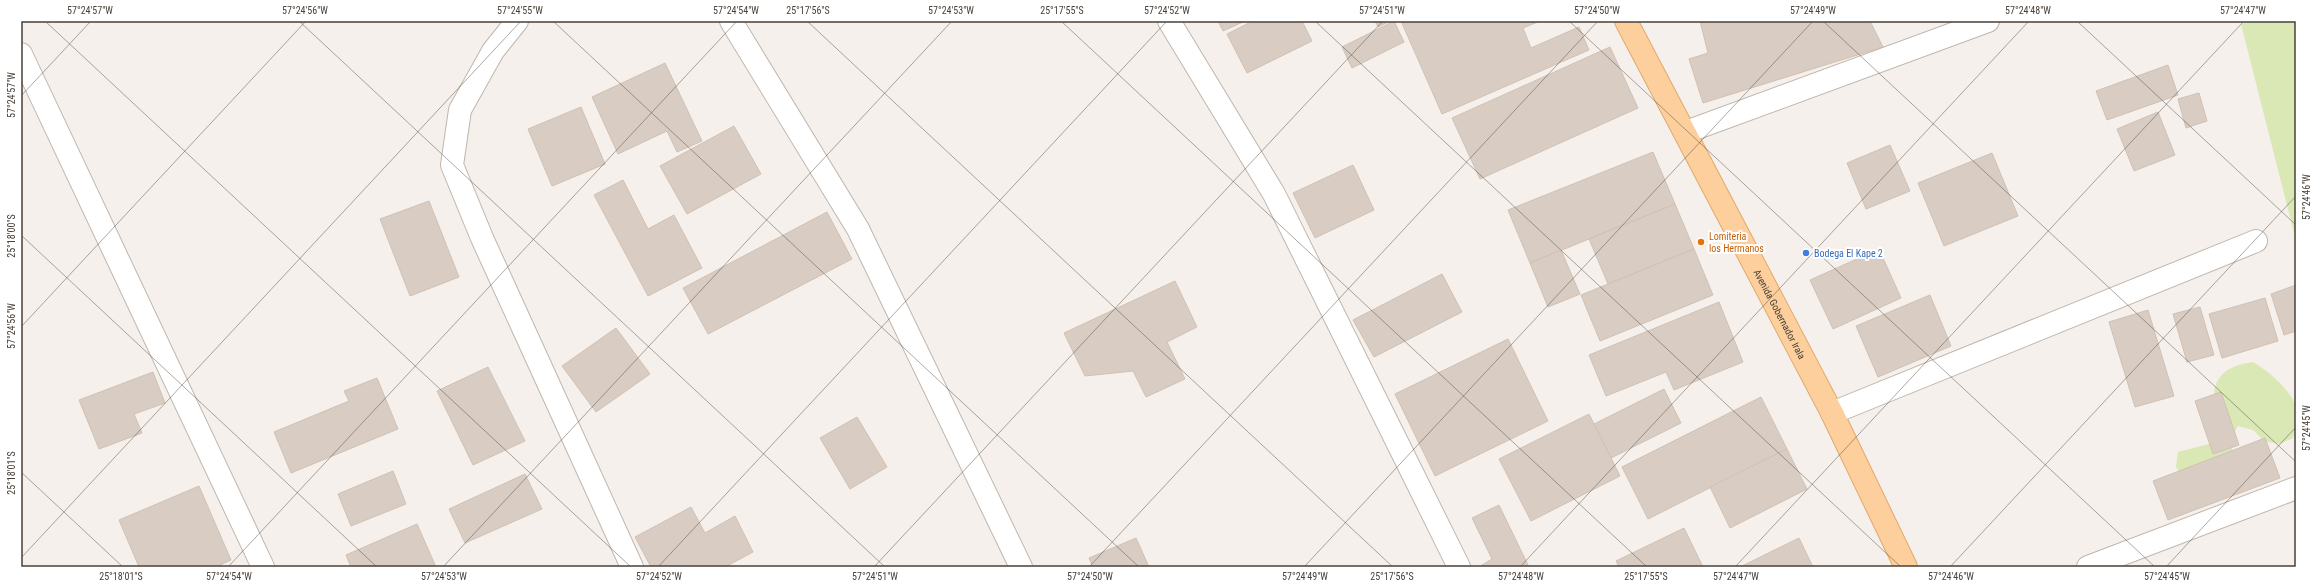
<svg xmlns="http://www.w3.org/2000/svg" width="2317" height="588" font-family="'Roboto Condensed',sans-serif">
  <rect width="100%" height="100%" fill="#f5f0eb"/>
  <g fill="#dae8b5">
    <polygon points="2253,21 2296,21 2296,241 2241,24"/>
    <path d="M2253,362C2267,370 2291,390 2296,407C2298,416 2296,429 2293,438L2279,444L2264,441L2253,430L2238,426L2231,439L2233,455L2184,479L2176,467L2178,452L2209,444L2217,431C2211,394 2208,368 2253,362Z"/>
  </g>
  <g fill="#d9cdc3" stroke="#d1c0b3">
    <polygon points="1218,21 1245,21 1223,31"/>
    <polygon points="1253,21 1302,21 1312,41 1247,73 1227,34"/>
    <polygon points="1375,21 1390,21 1378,27"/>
    <polygon points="1394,21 1404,42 1352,68 1342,47"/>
    <polygon points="1401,21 1540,21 1523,28 1531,48 1579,27 1589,50 1442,114"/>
    <polygon points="1700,21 1870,21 1883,47 1703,103 1689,59 1708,53"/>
    <polygon points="1610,47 1638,108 1480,179 1452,118"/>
    <polygon points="665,63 702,141 677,152 667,131 618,154 592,97"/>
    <polygon points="2168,65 2178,95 2107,120 2096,91"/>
    <polygon points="2199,93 2207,121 2186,128 2178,99"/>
    <polygon points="581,107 605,164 552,186 528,129"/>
    <polygon points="2158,112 2175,155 2134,171 2117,129"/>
    <polygon points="734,126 761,174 687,214 660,166"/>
    <polygon points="1890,145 1910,191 1866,209 1847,163"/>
    <polygon points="1653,152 1675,204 1530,263 1508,210"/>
    <polygon points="1992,153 2018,216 1944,246 1918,183"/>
    <polygon points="1353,165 1374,210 1315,238 1293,193"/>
    <polygon points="623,180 648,229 674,215 702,268 648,296 594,195"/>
    <polygon points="429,201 459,277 410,296 380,219"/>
    <polygon points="1675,204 1694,249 1608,284 1589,239"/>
    <polygon points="827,212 852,259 708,334 683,288"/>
    <polygon points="1694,249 1713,295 1600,341 1581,295"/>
    <polygon points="1879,249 1901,298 1833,329 1810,280"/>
    <polygon points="1561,250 1580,294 1548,307 1530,263"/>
    <polygon points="1442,274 1462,312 1374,357 1353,320"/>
    <polygon points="1175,281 1197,327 1167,342 1185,379 1146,397 1133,371 1085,376 1064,333"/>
    <polygon points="2296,285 2296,331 2284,335 2271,294"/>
    <polygon points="1930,295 1951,346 1878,377 1856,326"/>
    <polygon points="2265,298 2278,341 2222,358 2209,314"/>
    <polygon points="1719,302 1743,362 1674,390 1666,372 1606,396 1589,355"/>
    <polygon points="2200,307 2214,355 2187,362 2173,314"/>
    <polygon points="2148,310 2174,396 2135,407 2109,322"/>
    <polygon points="616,328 650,374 596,412 562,366"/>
    <polygon points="1508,339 1548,421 1435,476 1395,394"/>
    <polygon points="488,367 525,441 473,465 437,391"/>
    <polygon points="153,372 165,403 134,414 142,433 99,449 79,400"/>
    <polygon points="377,378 398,429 291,473 274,432 349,401 344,391"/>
    <polygon points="1664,389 1681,423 1611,458 1594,424"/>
    <polygon points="2221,392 2239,445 2213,454 2195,401"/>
    <polygon points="1761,397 1787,449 1648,519 1622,467"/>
    <polygon points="1589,414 1620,476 1531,521 1499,459"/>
    <polygon points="857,417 887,467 850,489 820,438"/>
    <polygon points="2265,438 2280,478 2168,520 2153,481"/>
    <polygon points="1787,449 1807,489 1730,528 1710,487"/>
    <polygon points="393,471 406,504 351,526 338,494"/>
    <polygon points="525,474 542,509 465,543 449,509"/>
    <polygon points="199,486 231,560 216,567 139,567 119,520"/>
    <polygon points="1499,505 1529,567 1479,567 1492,559 1472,518"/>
    <polygon points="691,507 705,533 735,516 753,552 725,567 651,567 635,537"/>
    <polygon points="417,524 436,567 351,567 346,555"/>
    <polygon points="1684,528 1703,567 1619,567 1616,561"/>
    <polygon points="1136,538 1149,567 1093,567 1089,558"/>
    <polygon points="1799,538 1813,567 1740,567"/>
  </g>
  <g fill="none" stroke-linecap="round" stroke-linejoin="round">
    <g stroke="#c0b6ad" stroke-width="24">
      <g id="minor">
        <polyline points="517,21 493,51 460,110 452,165 482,238 632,567"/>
        <polyline points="731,21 858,229 1021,567"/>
        <polyline points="1169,21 1274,194 1459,567"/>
        <polyline points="21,54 263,567"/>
        <polyline points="1686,132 1988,21"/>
        <polyline points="1832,413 2256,241"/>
        <polyline points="2088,567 2296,488"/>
      </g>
    </g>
    <g stroke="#e1a96c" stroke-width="24">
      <g id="major">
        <path id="s1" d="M1626,21L1832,413L1906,567"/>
      </g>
    </g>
    <use href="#minor" stroke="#fff" stroke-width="22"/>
    <use href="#major" stroke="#fccf9d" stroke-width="22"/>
  </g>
  <path fill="none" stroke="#494039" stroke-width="1" stroke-opacity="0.45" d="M45,21L631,567M299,21L885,567M553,21L1139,567M807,21L1393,567M1061,21L1647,567M1315,21L1901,567M1569,21L2155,567M1823,21L2296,462M2077,21L2296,225M21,96L91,21M21,235L377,567M21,327L306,21M21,472L123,567M21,558L521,21M228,567L737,21M443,567L952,21M658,567L1167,21M874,567L1383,21M1089,567L1598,21M1304,567L1813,21M1520,567L2029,21M1735,567L2244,21M1950,567L2296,196M2166,567L2296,427"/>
  <circle fill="#e8710a" stroke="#fff" stroke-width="1.5" cx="1701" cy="242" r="4"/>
  <circle fill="#3f7fe0" stroke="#fff" stroke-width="1.5" cx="1806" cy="253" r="4"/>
  <g text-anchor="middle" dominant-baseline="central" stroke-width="4" stroke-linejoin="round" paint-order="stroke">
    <g font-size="10" fill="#c56008" stroke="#fff" text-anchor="start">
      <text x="1709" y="236">Lomiteria<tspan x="1709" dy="12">los Hermanos</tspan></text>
    </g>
    <g font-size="10" fill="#366cbe" stroke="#fff" text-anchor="start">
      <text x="1814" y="253">Bodega El Kape 2</text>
    </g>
    <g font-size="10" fill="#494039" stroke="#fff">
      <text stroke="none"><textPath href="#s1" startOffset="331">Avenida Gobernador Irala</textPath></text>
    </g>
  </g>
  <rect width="2317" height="588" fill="none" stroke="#ffffff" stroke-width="44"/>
  <rect x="22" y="22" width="2273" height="544" fill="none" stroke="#494039" stroke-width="1.5"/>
  <g font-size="10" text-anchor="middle" fill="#494039">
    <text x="90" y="14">57°24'57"W</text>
    <text x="305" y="14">57°24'56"W</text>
    <text x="520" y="14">57°24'55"W</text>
    <text x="736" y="14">57°24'54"W</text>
    <text x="808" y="14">25°17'56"S</text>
    <text x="951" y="14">57°24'53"W</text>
    <text x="1062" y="14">25°17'55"S</text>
    <text x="1167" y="14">57°24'52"W</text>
    <text x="1382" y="14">57°24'51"W</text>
    <text x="1597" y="14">57°24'50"W</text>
    <text x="1813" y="14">57°24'49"W</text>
    <text x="2028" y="14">57°24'48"W</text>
    <text x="2243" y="14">57°24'47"W</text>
    <text transform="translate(11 95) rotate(-90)" y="4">57°24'57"W</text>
    <text transform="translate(2306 197) rotate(-90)" y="4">57°24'46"W</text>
    <text transform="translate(11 236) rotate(-90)" y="4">25°18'00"S</text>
    <text transform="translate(11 326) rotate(-90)" y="4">57°24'56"W</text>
    <text transform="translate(2306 428) rotate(-90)" y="4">57°24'45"W</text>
    <text transform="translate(11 473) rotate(-90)" y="4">25°18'01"S</text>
    <text x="121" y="580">25°18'01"S</text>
    <text x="229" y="580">57°24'54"W</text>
    <text x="444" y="580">57°24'53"W</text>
    <text x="659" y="580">57°24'52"W</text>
    <text x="875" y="580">57°24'51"W</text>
    <text x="1090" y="580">57°24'50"W</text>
    <text x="1305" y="580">57°24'49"W</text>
    <text x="1392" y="580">25°17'56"S</text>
    <text x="1521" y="580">57°24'48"W</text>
    <text x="1646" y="580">25°17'55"S</text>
    <text x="1736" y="580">57°24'47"W</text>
    <text x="1951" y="580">57°24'46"W</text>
    <text x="2167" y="580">57°24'45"W</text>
  </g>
</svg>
